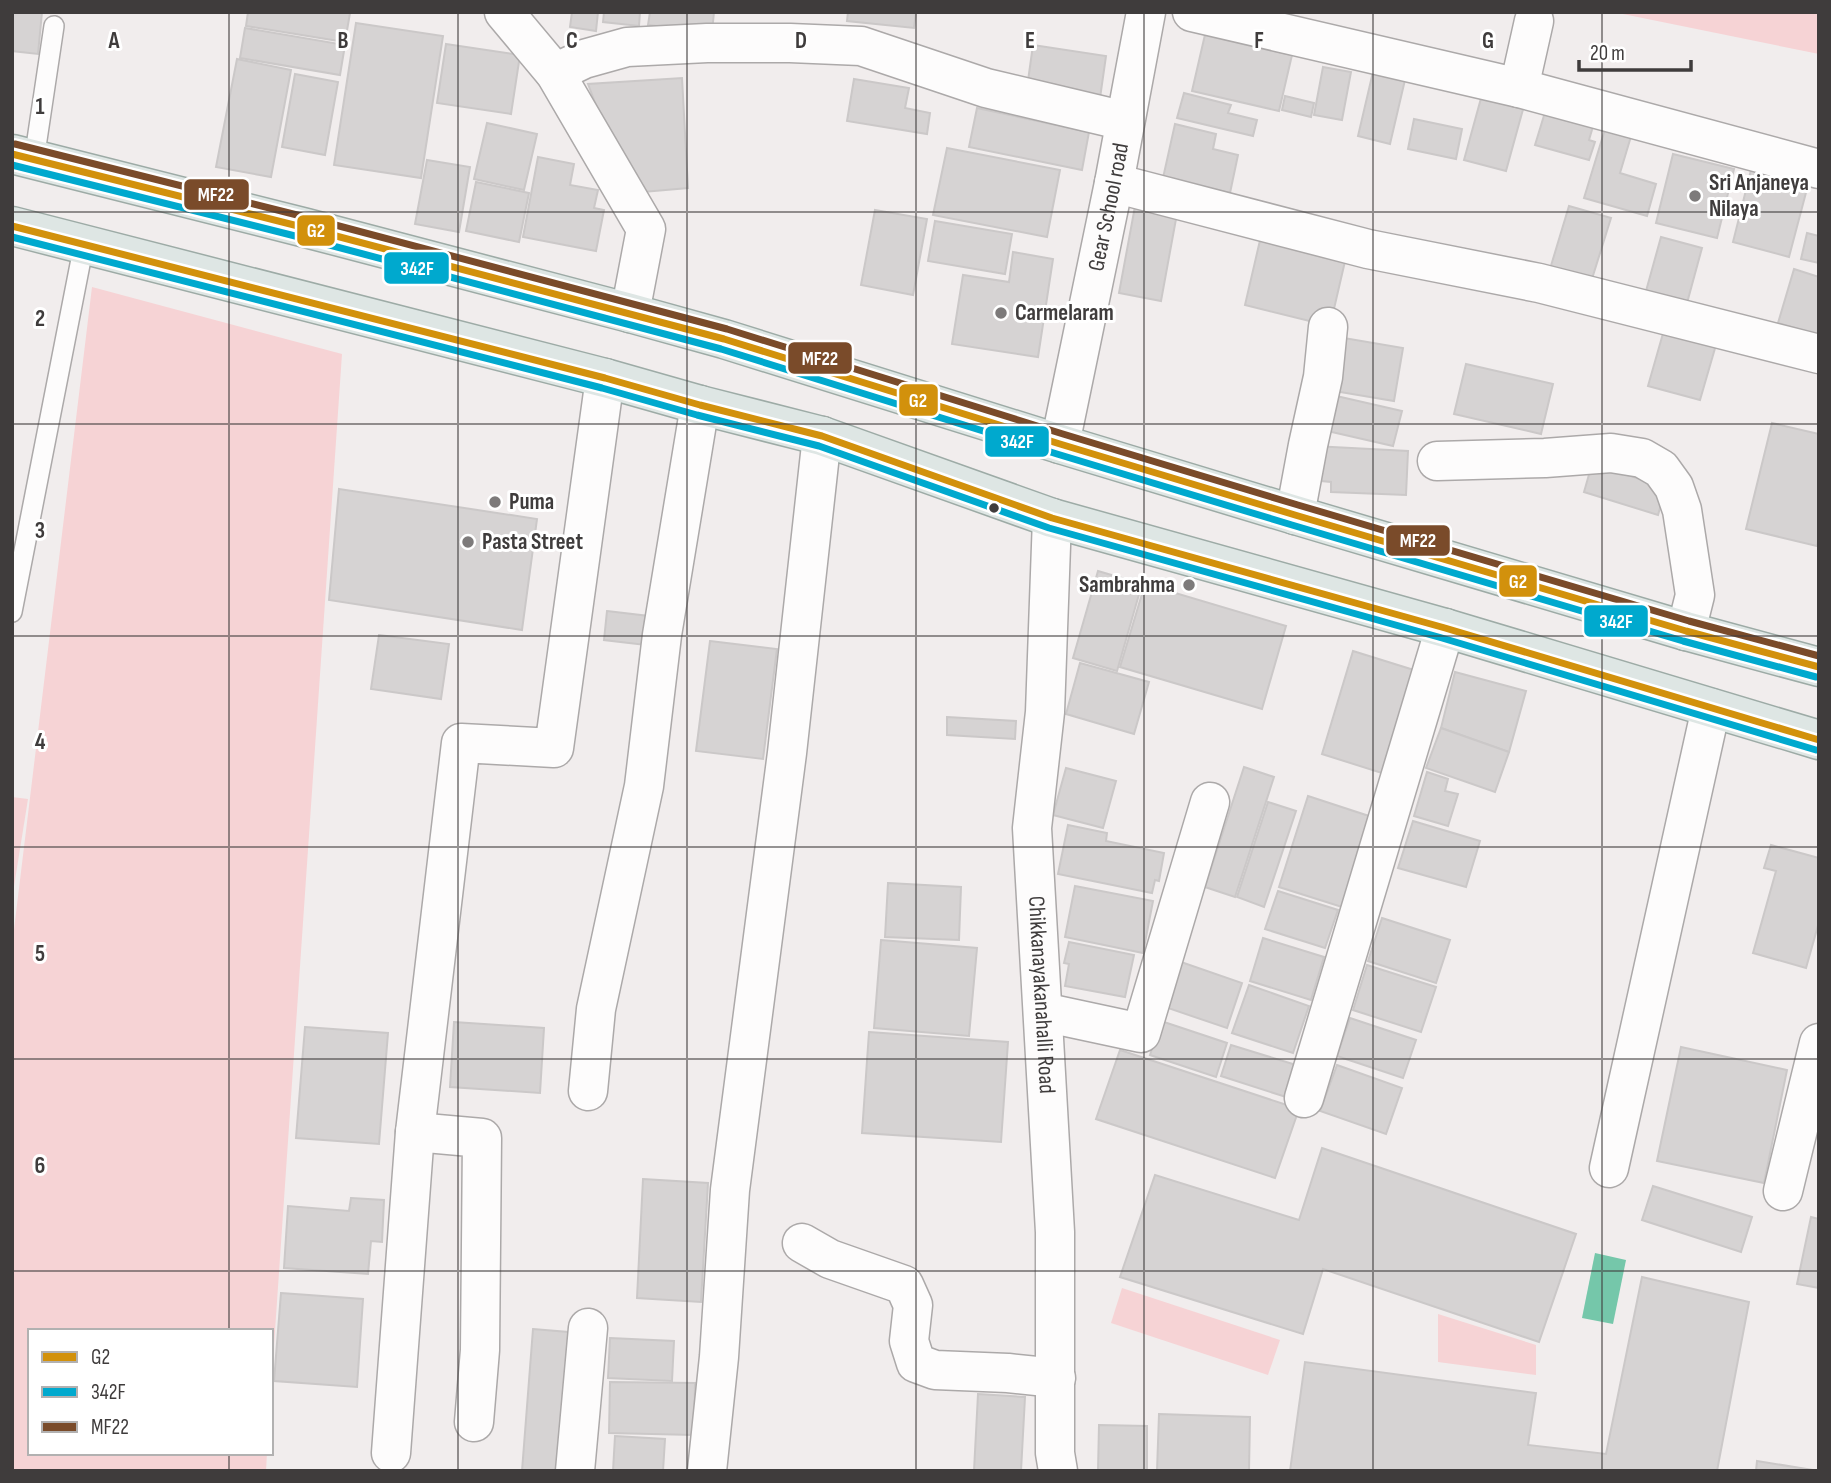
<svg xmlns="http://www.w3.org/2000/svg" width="1831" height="1483" font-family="'Sofia Sans Condensed',sans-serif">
  <rect width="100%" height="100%" fill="#f1eded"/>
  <g fill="#f6d3d5">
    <polygon points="1613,12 1819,12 1819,54"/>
    <polygon points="92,287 342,354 271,1389 271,1331 30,1331 30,1453 267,1453 266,1471 12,1471 12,946"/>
    <polygon points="12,797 28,799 12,899"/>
    <polygon points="1122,1288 1280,1340 1268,1375 1111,1323"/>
    <polygon points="1438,1314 1536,1345 1536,1375 1438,1362"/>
  </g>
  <polygon fill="#75c7aa" points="1595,1253 1626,1260 1613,1324 1582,1318"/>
  <g fill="#d6d3d3" stroke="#cbc8c8" stroke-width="2">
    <polygon points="12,12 42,12 38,54 12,51"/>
    <polygon points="248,12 344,12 350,13 345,42 246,26"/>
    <polygon points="572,12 598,12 596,31 570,27"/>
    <polygon points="604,12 640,12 639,26 603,22"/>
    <polygon points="650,12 714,12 712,32 648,25"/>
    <polygon points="848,12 916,12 914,28 847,21"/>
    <polygon points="356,23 443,36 421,178 334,165"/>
    <polygon points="1207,26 1277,42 1274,51 1292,55 1279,111 1192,91"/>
    <polygon points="245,28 345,45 340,75 240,58"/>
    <polygon points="446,44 520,55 511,114 437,103"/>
    <polygon points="1033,45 1106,56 1100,98 1027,88"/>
    <polygon points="237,59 291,70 271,177 216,167"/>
    <polygon points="1376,59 1408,67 1390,144 1358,136"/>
    <polygon points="1323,67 1351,72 1342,120 1314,115"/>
    <polygon points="295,74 338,82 325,155 282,147"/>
    <polygon points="682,78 688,188 643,192 611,145 588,84"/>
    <polygon points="854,79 909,88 905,108 930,113 927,134 847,121"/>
    <polygon points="1483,91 1525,102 1506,171 1464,160"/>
    <polygon points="1184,93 1231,105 1228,113 1257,120 1253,136 1177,118"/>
    <polygon points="1285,96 1314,103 1311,117 1282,110"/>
    <polygon points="977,108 1089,132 1082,170 969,147"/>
    <polygon points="1546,109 1594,123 1589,140 1595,142 1589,160 1535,145"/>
    <polygon points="1414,119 1462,129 1456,159 1408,149"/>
    <polygon points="487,123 537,134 524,190 474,179"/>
    <polygon points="1175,124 1216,134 1213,149 1238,155 1230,193 1163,178"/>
    <polygon points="1606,126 1632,133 1620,173 1656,184 1647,216 1584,198"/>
    <polygon points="947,148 1060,170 1047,237 933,215"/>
    <polygon points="1673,154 1734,169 1717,238 1656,223"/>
    <polygon points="538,157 574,164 570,185 598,190 594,208 604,210 596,251 523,237"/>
    <polygon points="427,160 470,167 459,232 415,224"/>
    <polygon points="1751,170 1808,185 1789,257 1733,242"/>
    <polygon points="476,182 529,193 519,242 466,231"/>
    <polygon points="1136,201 1178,208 1161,301 1119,293"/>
    <polygon points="1569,206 1611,218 1591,282 1550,269"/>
    <polygon points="875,210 927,219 913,295 861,285"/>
    <polygon points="935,221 1012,234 1005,274 928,261"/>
    <polygon points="1807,233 1819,236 1819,263 1801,259"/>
    <polygon points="1261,236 1346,257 1330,326 1245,305"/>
    <polygon points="1661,237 1702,248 1687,303 1646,291"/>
    <polygon points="1013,252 1053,259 1038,357 952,344 963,275 1009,282"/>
    <polygon points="1794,269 1819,277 1819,335 1778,323"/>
    <polygon points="1666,323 1718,338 1700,400 1648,386"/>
    <polygon points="1338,337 1403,348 1394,401 1328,390"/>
    <polygon points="1466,364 1553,384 1541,434 1454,414"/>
    <polygon points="1332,395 1402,411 1393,446 1323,430"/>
    <polygon points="1772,423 1819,434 1819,538 1817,546 1746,529"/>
    <polygon points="1313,446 1408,451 1406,495 1331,492 1331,482 1311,480"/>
    <polygon points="1592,464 1666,487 1658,515 1584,492"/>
    <polygon points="339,489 537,519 522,630 329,600"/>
    <polygon points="1098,571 1142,584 1117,671 1073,658"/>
    <polygon points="1145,584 1286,626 1262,709 1120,667"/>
    <polygon points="607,611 657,617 654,646 604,640"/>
    <polygon points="379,635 449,644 441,699 371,689"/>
    <polygon points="710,641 777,649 763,759 696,751"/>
    <polygon points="1353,651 1417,671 1385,774 1322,754"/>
    <polygon points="1080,663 1149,682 1134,734 1066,714"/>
    <polygon points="1455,672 1526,691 1509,752 1441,728"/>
    <polygon points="947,717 1016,721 1015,739 947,735"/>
    <polygon points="1441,728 1509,752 1495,792 1426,768"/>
    <polygon points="1244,767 1274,777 1235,897 1205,887"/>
    <polygon points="1066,768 1116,781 1103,828 1053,815"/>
    <polygon points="1427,772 1448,779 1445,791 1458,794 1448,826 1414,816"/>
    <polygon points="1308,796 1372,817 1342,907 1279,887"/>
    <polygon points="1268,802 1296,811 1264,907 1237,897"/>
    <polygon points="1413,821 1480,841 1466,887 1398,868"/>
    <polygon points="1068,825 1107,833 1106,841 1164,853 1159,881 1155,880 1152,893 1058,874"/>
    <polygon points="1771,845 1819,858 1819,922 1806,968 1753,953 1776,871 1764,868"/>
    <polygon points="888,883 961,887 959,940 885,937"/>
    <polygon points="1075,886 1153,901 1143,953 1065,937"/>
    <polygon points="1278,891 1338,910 1325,948 1265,929"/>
    <polygon points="1382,918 1450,940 1436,983 1368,961"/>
    <polygon points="1263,938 1324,957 1311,1000 1250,981"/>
    <polygon points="881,940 977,948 969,1036 874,1028"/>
    <polygon points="1069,942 1134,955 1125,997 1065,986 1069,964 1064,963"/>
    <polygon points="1181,962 1242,983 1227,1028 1165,1007"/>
    <polygon points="1367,965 1436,987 1421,1032 1353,1010"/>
    <polygon points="1249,985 1309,1006 1293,1053 1232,1033"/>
    <polygon points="1350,1018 1416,1040 1403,1078 1337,1056"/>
    <polygon points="1161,1021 1227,1043 1216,1077 1150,1055"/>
    <polygon points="454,1022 544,1028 540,1093 450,1087"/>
    <polygon points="305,1027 388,1033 379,1144 296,1138"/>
    <polygon points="869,1032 1008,1042 1001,1142 862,1133"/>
    <polygon points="1231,1045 1296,1065 1286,1097 1221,1076"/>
    <polygon points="1681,1047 1787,1070 1764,1183 1657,1161"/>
    <polygon points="1120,1050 1299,1109 1275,1178 1096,1119"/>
    <polygon points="1337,1065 1402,1088 1386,1134 1320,1111"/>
    <polygon points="1322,1148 1576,1234 1539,1342 1323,1269 1303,1334 1120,1277 1155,1175 1299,1220"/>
    <polygon points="643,1179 708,1183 701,1302 637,1298"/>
    <polygon points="1653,1186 1752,1217 1741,1252 1642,1220"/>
    <polygon points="351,1198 384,1200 382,1242 371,1241 368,1274 284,1268 288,1206 349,1211"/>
    <polygon points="1811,1217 1819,1219 1819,1288 1797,1284"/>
    <polygon points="1642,1277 1749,1302 1717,1471 1290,1471 1305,1362 1536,1393 1528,1445 1606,1454"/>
    <polygon points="281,1293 363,1299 357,1387 274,1381"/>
    <polygon points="533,1329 580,1333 569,1471 522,1471"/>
    <polygon points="610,1338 674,1341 672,1381 608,1378"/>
    <polygon points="610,1382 695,1383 694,1435 609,1433"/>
    <polygon points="978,1394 1025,1397 1021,1471 974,1471"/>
    <polygon points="1159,1414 1250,1417 1249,1471 1157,1471"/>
    <polygon points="1099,1425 1147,1426 1147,1471 1098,1471"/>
    <polygon points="615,1436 665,1439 663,1471 613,1471"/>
    <polygon points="1757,1461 1819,1471 1756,1471"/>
  </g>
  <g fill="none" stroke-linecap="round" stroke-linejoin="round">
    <g stroke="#aca9a9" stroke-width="22">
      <g id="service">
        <polyline points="34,160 54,26"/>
        <polyline points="12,612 84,244"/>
      </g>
    </g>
    <g stroke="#aca9a9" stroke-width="41">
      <g id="minor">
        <polyline points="504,12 555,73 646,229 630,313"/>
        <polyline points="1192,12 1519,88 1819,169"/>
        <polyline points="555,73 584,59 627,47 707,43 790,43 861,46 986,88 1125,121"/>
        <polyline points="1519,88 1534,21"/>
        <polyline points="1114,183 1368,249 1539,283 1819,354"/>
        <polyline points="1437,461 1545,458 1611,453 1642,458 1661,469 1674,487 1682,510 1695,595 1686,631"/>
        <polyline points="1295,515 1308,445 1323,377 1328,327"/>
        <polyline points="1043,1012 1141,1033 1210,802"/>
        <polyline points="588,1091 596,1009 644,786 662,635 700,405"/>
        <polyline points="1304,1098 1445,628"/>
        <polyline points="415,1132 482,1138 480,1350 474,1422"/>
        <polyline points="1609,1168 1711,708"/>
        <polyline points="1783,1191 1819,1043"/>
        <polyline points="802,1243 830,1259 904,1285 913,1305 909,1341 916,1363 935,1370 1008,1373 1056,1378"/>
        <polyline points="391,1453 415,1132 461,743 554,748 605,378"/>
        <polyline points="575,1471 588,1328"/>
        <polyline points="707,1471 719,1357 730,1190 787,753 822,436"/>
      </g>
    </g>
    <g stroke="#aca9a9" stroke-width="41">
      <g id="secondary">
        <path id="s1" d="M1060,444L1114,183L1146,12"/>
        <path id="s2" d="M1052,518L1045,712L1032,828L1055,1232V1453L1058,1471"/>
      </g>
    </g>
    <g stroke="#9daba6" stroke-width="41">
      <g id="primary">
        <polyline points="12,154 306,228 630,313 724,339 1060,444 1295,515 1686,631 1819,667"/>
        <polyline points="12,226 605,378 700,405 822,436 1052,518 1445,628 1819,740"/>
      </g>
    </g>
    <use href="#service" stroke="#fdfcfc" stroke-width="19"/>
    <use href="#minor" stroke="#fdfcfc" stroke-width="38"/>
    <use href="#secondary" stroke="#fdfcfc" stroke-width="38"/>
    <use href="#primary" stroke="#dee6e4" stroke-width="38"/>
    <g stroke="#fff" stroke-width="12">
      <g id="bus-1">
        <polyline points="12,154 306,228 724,339 1060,444 1295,515 1686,631 1819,667"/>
        <polyline points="12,226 605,378 700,405 822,436 1052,518 1445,628 1819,740"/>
      </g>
    </g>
    <g stroke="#fff" stroke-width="12">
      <g id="bus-2">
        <polyline points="12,165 303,238 721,349 1057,454 1292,525 1683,641 1816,677"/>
        <polyline points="12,237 602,388 697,415 819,446 1049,528 1442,638 1816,750"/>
      </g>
    </g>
    <g stroke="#fff" stroke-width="12">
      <polyline id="bus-3" points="15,144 309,218 727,329 1063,434 1298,505 1689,621 1819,656"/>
    </g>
    <use href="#bus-1" stroke="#d2910c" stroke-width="7"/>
    <use href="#bus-2" stroke="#00a9ce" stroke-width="7"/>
    <use href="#bus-3" stroke="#7a4b2a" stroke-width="7"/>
  </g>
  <path fill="none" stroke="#3f3c3c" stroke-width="2" stroke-opacity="0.55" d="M229,12V1331M458,12V1471M687,12V1471M916,12V1471M1144,12V1471M1373,12V1471M1602,12V1471M12,212H1819M12,424H1819M12,636H1819M12,847H1819M12,1059H1819M12,1271H1819M229,1453V1471"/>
  <g fill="#7d7a7a" stroke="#fff" stroke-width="2.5">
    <circle cx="1695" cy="196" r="7"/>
    <circle cx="1001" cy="313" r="7"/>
    <circle cx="495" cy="502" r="7"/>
    <circle cx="468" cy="542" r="7"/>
    <circle cx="1189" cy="585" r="7"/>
  </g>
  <circle fill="#3f3c3c" stroke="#fff" stroke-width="2.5" cx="994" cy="508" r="6"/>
  <g text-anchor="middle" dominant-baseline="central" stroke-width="6" stroke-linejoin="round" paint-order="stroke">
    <g font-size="23" font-weight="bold" fill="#3f3c3c" stroke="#fff" text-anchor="start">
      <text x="1709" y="183">Sri Anjaneya<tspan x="1709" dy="26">Nilaya</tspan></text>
      <text x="1015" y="313">Carmelaram</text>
      <text x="509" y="502">Puma</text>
      <text x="482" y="542">Pasta Street</text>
      <text x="1175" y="585" text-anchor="end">Sambrahma</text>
    </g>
    <g font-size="23" fill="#3f3c3c" stroke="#fff">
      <text stroke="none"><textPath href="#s1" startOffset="242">Gear School road</textPath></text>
      <text stroke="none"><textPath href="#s2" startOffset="478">Chikkanayakanahalli Road</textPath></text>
    </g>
  </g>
  <g font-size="23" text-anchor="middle" font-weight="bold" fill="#3f3c3c" stroke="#fff" stroke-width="6" stroke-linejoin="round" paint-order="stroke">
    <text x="114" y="48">A</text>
    <text x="343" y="48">B</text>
    <text x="572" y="48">C</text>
    <text x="801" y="48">D</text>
    <text x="1030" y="48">E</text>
    <text x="1259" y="48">F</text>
    <text x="1488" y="48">G</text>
    <text x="40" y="114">1</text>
    <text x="40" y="326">2</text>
    <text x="40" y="538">3</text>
    <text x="40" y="749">4</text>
    <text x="40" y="961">5</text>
    <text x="40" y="1173">6</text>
  </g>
  <g stroke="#fff" stroke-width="2.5">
    <rect x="183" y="178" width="67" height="33" rx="7" fill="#7a4b2a"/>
    <rect x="296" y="214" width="40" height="33" rx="7" fill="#d2910c"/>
    <rect x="383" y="251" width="67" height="34" rx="7" fill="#00a9ce"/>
    <rect x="787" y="341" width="66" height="34" rx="7" fill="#7a4b2a"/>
    <rect x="898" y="383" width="41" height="34" rx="7" fill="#d2910c"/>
    <rect x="984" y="425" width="66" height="33" rx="7" fill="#00a9ce"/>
    <rect x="1385" y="524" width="66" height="33" rx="7" fill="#7a4b2a"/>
    <rect x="1498" y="564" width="40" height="34" rx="7" fill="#d2910c"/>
    <rect x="1583" y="604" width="66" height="34" rx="7" fill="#00a9ce"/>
  </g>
  <g font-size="19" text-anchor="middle" font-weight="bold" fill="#fff">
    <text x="216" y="201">MF22</text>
    <text x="316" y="237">G2</text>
    <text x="417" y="275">342F</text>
    <text x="820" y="365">MF22</text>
    <text x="918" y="407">G2</text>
    <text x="1017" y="448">342F</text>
    <text x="1418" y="547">MF22</text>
    <text x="1518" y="588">G2</text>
    <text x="1616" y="628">342F</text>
  </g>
  <rect width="1831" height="1483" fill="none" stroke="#3f3c3c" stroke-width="28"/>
  <rect x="28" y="1329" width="245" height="126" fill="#ffffff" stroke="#b2b1b1" stroke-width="2"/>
  <rect x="42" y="1352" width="35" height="10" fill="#d2910c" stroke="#b2b1b1" stroke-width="2"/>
  <text x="91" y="1364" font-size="21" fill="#3f3c3c">G2</text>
  <rect x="42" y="1387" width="35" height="10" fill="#00a9ce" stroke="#b2b1b1" stroke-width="2"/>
  <text x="91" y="1399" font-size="21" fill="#3f3c3c">342F</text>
  <rect x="42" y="1422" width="35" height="10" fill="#7a4b2a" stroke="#b2b1b1" stroke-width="2"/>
  <text x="91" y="1434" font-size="21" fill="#3f3c3c">MF22</text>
  <path d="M1579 60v10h112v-10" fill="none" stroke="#3f3c3c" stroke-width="3.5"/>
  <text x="1590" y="60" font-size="21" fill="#3f3c3c" stroke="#ffffff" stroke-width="5" paint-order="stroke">20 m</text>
</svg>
